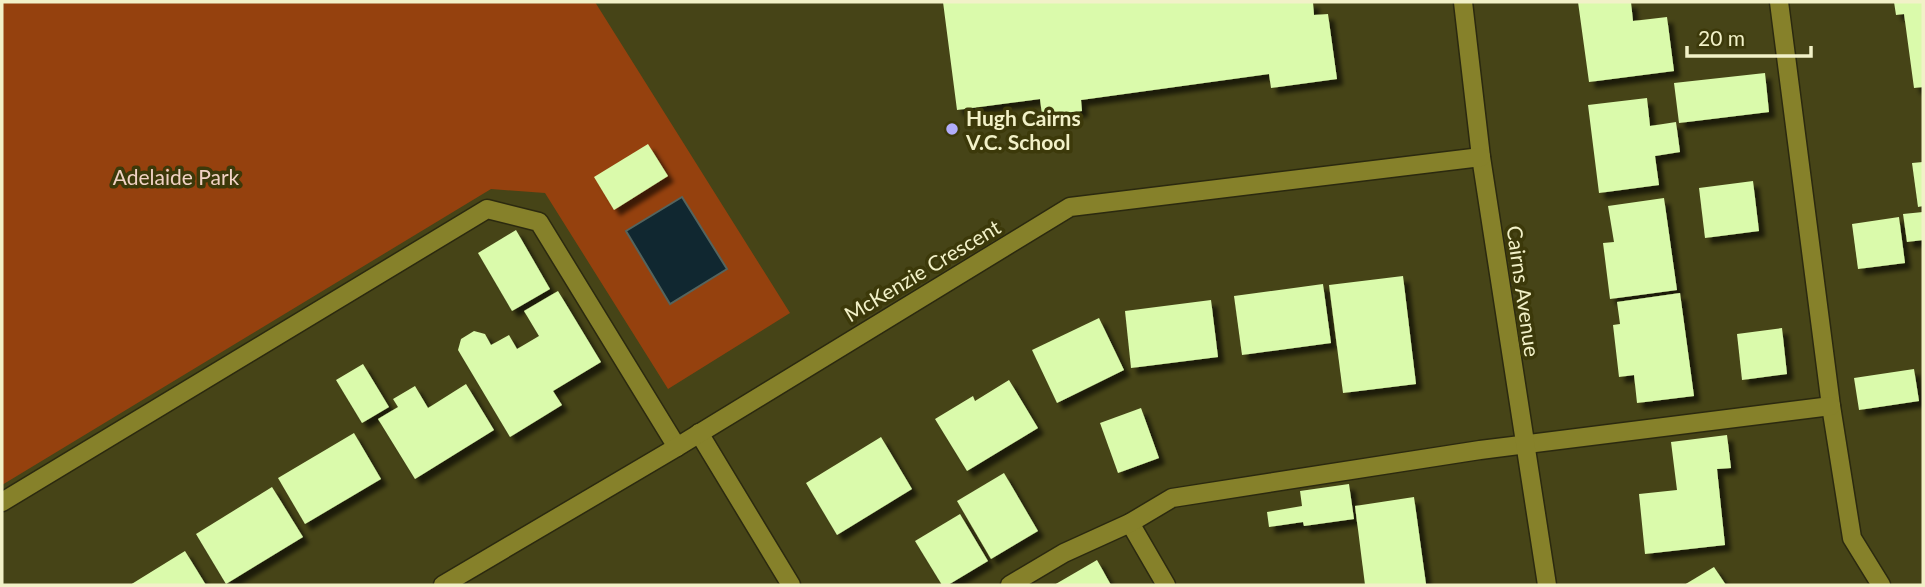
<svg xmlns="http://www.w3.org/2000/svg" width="1925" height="587" font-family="Lato,sans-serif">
  <defs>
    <filter id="shadow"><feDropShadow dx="6" dy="6" stdDeviation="2" flood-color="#0009"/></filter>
  </defs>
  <rect width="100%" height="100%" fill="#464417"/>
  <polygon fill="#95410e" points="2,2 595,2 790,313 668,389 545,193 491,189 2,485"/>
  <polygon fill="#102730" stroke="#54645e" stroke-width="2" points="682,197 727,269 670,304 626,231"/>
  <g fill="#dafaab" filter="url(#shadow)">
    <polygon points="943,2 1313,2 1314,15 1328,14 1337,79 1271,88 1269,74 1081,100 1082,111 1042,115 1040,99 957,110"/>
    <polygon points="1578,2 1631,2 1633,21 1667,17 1674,71 1589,82"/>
    <polygon points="1894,2 1923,2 1923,87 1914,88 1904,14 1896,15"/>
    <polygon points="1765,73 1769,112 1679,123 1674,83"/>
    <polygon points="1647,98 1650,126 1676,122 1680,152 1655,156 1659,185 1599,193 1588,105"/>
    <polygon points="648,144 668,176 614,210 594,177"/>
    <polygon points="1923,162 1923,206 1918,207 1912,163"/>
    <polygon points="1753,181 1759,231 1705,238 1699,188"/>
    <polygon points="1664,198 1677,290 1610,299 1603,243 1614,242 1608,206"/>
    <polygon points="1923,212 1923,240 1907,242 1903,214"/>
    <polygon points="1899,217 1905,263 1858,269 1852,224"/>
    <polygon points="516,230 550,289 512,311 478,253"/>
    <polygon points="1403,276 1416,384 1343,393 1329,285"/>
    <polygon points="1323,284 1331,343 1242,355 1234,296"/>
    <polygon points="558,291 601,362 553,391 562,405 510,437 458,350 461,339 474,331 485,334 491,345 509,335 517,349 539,336 524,311"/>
    <polygon points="1680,293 1694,396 1637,403 1634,375 1619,377 1613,325 1620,324 1617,302"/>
    <polygon points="1211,300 1218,357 1131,368 1125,311"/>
    <polygon points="1099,318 1124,370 1057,403 1032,350"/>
    <polygon points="1782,328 1787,374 1742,380 1737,334"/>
    <polygon points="363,364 389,407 362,423 336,380"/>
    <polygon points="1914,369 1919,401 1859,410 1854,378"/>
    <polygon points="1009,380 1038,428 967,471 935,419 973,396 975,401"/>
    <polygon points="466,384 494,430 415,479 378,419 398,407 393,399 415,386 428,408"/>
    <polygon points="1141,408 1159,458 1118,473 1100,423"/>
    <polygon points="354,433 381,479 305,524 278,478"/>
    <polygon points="1727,435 1731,468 1717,469 1725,545 1645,554 1639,494 1677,490 1671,442"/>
    <polygon points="881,437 912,489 837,535 806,483"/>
    <polygon points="1004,473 1038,531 991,559 957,501"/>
    <polygon points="1349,484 1354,519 1304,526 1303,522 1269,527 1267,512 1302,506 1300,491"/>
    <polygon points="272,487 303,537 226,584 196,534"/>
    <polygon points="1414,497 1426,584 1365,585 1355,506"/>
    <polygon points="960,514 988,561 948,585 942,585 915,541"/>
    <polygon points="185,551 206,585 130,585"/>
    <polygon points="1097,560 1111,585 1054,585"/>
    <polygon points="1714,567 1726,585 1684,585"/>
  </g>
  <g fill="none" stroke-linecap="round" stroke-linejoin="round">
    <g stroke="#2b290f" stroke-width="21">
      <g id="lane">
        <polyline points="1779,2 1831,406 1852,538 1881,585"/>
        <polyline points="2,502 487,209 539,222 677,447"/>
        <polyline points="1130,523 1166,585"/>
        <polyline points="1010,585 1064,553 1130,523 1172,498 1480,450 1831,406"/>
      </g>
    </g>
    <g stroke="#2b290f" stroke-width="21">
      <g id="street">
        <polyline points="1463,2 1481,157 1547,585"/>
        <polyline points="699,433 791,585"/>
        <polyline points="443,585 677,447 1070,207 1481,157"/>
      </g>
    </g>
    <use href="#lane" stroke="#86812a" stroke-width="18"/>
    <use href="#street" stroke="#86812a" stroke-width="18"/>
  </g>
  <circle fill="#b1adfa" stroke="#3c390a" stroke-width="2.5" cx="952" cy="129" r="7"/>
  <g text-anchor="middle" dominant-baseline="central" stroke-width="7" stroke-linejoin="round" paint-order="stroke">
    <g font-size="21" font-weight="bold" fill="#f2f1c8" stroke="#3c390a" text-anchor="start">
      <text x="966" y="117">Hugh Cairns<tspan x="966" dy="24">V.C. School</tspan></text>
    </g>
    <g font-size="21" fill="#f1d2c4" stroke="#3c390a">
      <text x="176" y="176">Adelaide Park</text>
    </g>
    <g font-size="21" fill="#f2f1c8" stroke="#3c390a">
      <text transform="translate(922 270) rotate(-31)">McKenzie Crescent</text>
      <text transform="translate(1524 291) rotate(82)">Cairns Avenue</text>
    </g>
  </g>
  <rect width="1925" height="587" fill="none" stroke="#f2f1c8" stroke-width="7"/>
  <path d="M1687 46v10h124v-10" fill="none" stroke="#f2f1c8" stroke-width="3.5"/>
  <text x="1698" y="46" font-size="21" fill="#f2f1c8" stroke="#3c390a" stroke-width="5" paint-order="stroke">20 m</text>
</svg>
